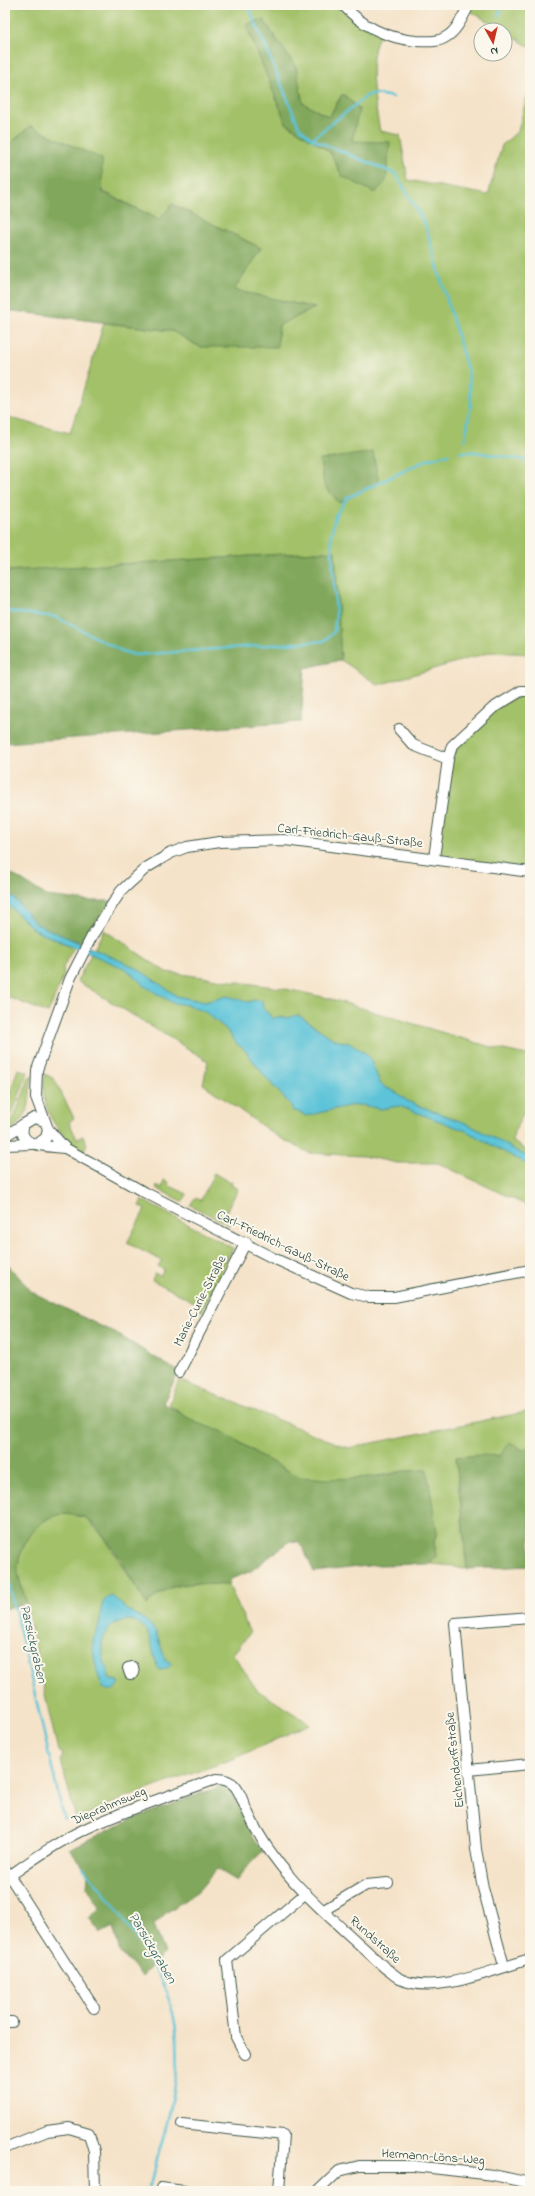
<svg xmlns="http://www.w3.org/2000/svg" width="535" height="2196" font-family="'Indie Flower',sans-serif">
  <rect width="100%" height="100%" fill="#fbf7ec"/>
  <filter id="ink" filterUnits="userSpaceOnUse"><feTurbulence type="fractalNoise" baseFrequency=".025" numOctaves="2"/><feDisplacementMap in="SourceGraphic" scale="8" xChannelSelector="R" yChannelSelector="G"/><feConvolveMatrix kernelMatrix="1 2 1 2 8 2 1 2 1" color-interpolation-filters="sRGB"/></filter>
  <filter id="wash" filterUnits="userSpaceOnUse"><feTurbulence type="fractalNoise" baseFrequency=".012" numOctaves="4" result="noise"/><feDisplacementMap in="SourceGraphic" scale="16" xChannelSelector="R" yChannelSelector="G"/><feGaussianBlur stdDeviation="0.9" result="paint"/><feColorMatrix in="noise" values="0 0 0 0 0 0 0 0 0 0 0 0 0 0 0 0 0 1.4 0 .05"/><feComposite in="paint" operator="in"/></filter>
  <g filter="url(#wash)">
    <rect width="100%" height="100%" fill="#f5e3c9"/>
    <g fill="#a2c168" stroke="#607f4e" fill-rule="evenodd">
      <path d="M5,5H343L381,33C365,58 375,103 380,131L400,135L408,180L488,195L502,145L518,131L530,85V654L491,652L378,685L341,660L334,551L5,571V417L70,433L104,323L172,331L200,347L278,341L279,325L315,308L233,290L261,248L172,204L160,220L9,144L5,140ZM247,25L296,67L302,103L329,117L342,94L359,109L342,176L330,152L286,123Z"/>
      <polygon points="469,5 530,5 530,47 467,9"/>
      <polygon points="530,691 530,872 434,858 452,746 493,708"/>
      <polygon points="5,902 36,931 74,947 63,967 64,975 48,1013 5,996"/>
      <polygon points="104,930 166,972 281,988 328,998 494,1048 527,1055 530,1057 530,1100 514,1132 512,1141 530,1153 530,1207 438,1163 397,1163 363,1156 309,1153 275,1135 203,1084 208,1061 77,981"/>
      <polygon points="18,1069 28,1072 12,1115 5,1123 5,1106"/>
      <path d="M45,1074L54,1079L74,1118L69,1122L77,1139L83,1136L87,1144L83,1152C57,1134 38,1108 45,1074Z"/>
      <path d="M30,1076H33C26,1100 36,1110 12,1129L9,1125L14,1118Z"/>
      <polygon points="214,1173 229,1182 232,1182 231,1185 238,1189 224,1216 231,1220 229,1225 190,1205 195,1198 201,1200"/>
      <polygon points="164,1180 169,1182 168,1185 187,1194 183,1202 156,1188 157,1185 162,1188"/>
      <polygon points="142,1200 233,1248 202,1311 198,1310 200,1305 152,1280 155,1273 160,1276 164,1270 158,1266 162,1261 127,1243 145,1209 139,1206"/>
      <path d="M179,1380L348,1448L530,1411V1447C504,1459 483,1455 456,1458L467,1569L455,1566L430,1564L436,1556L434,1541L437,1532L403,1471C379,1477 323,1484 300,1477C272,1468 249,1445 223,1433C215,1428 205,1427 197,1423C187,1418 178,1411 169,1405Z"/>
      <path d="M68,1514L86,1518L104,1537L147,1605C172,1578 195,1584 229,1585L250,1633L233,1654L257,1690L310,1724L233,1759L127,1797L76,1819L61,1761L63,1754L58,1751C46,1703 37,1655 27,1607C25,1595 18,1581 17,1569C17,1554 36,1521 50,1516C55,1514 63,1515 68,1514Z"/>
    </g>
    <g fill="#81a75c" stroke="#507248">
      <polygon points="263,19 296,67 303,103 329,117 343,94 359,109 352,141 390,142 386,181 375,193 342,176 330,152 286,123 246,25"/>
      <polygon points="30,126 102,159 102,192 159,220 172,204 261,248 234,290 315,308 279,325 277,347 200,347 172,331 5,310 5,140 10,144"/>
      <polygon points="373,452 379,484 339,503 324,485 320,460"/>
      <polygon points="335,551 341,660 305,668 301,722 5,743 5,571"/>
      <path d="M5,870L47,896L89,901H113L82,942C67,938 48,934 36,924C24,914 19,900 5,894Z"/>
      <path d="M5,1261L32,1292L117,1334L179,1372L163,1403L197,1423L223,1432L257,1454L300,1477L327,1479L358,1478L383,1476L403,1471L427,1470L437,1532L434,1541L436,1556L430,1564L377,1565L314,1572L300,1542L290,1541L251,1571L231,1579L229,1585C197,1584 170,1577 147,1605C128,1576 114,1542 88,1519C84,1516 78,1516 73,1515C44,1509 20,1540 18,1567C17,1578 24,1593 27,1603L5,1609Z"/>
      <polygon points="510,1442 523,1450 530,1447 530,1566 467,1569 456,1457 480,1455 500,1456"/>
      <polygon points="221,1786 231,1787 251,1833 263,1851 246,1868 237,1881 217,1869 198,1891 166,1913 154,1925 165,1953 142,1976 120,1952 113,1927 101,1933 89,1918 100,1909 87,1887 88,1873 69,1849 135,1818"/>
    </g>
    <g fill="#5bc3d8" stroke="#3d8086">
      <polygon points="5,894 13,897 36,924 135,967 177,996 205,1002 227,996 248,1002 254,1000 262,1001 263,1008 273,1019 277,1017 287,1018 298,1015 335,1040 349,1043 364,1052 370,1058 380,1083 386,1088 394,1091 409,1102 468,1124 530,1158 530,1166 466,1131 399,1106 381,1109 361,1105 348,1106 306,1116 299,1112 293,1111 289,1103 267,1079 243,1048 237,1044 226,1029 205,1012 188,1005 173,1003 146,987 126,969 36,931 5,902"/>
      <path d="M112,1596L128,1610L148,1622L156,1632L165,1659L172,1664L167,1668L160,1670L157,1666C153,1655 152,1637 144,1628C130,1611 105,1624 102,1643C101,1655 107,1668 110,1679L117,1681L119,1684L115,1689C111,1691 107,1691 104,1688C98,1681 92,1652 93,1643C93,1636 98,1631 99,1625C102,1614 98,1600 112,1596Z"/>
    </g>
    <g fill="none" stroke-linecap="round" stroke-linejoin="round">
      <g stroke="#5bc3d8" stroke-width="2.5">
        <polyline points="248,5 299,127 312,139 396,174 425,224 468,372 471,403 465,440"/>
        <polyline points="498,16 503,5"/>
        <polyline points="312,139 368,95 376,94 393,97"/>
        <polyline points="460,452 475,452 530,461"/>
        <polyline points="5,611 56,617 122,651 135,655 324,641 334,632 336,614 331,537 335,516 347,498 427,460 449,454"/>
        <polyline points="5,1567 64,1819"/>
        <path d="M83,1868C101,1887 116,1908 131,1930C168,1983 186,2025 174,2091C168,2125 157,2158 148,2191"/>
      </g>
    </g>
  </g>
  <g filter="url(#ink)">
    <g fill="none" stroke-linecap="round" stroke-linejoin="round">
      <g stroke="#3f564a" stroke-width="12">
        <g id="street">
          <path d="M343,5C363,27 386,38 416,41C426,41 437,43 446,37C457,31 463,16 469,5"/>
          <polyline points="399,729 413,745 448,759 434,858"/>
          <polyline points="448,759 452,746 493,708 521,691 530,691"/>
          <polyline points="45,1121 36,1097 37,1070 70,979 93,934 121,891 146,868 171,853 187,847 219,842 285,840 530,872"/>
          <polyline points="48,1129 65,1148 142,1191 273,1258 351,1293 369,1297 394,1297 530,1270"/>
          <polyline points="5,1136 24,1124"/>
          <path d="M37,1144L46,1138L48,1129L45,1121L34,1118L24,1124C15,1148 50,1146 65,1148"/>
          <polyline points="5,1145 32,1144"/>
          <polyline points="179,1372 246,1242"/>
          <polygon points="133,1667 134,1673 131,1671 131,1674 130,1674 128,1668"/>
          <polyline points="468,1770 530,1764"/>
          <polyline points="5,1869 94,2008"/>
          <path d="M5,1879C31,1861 57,1842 85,1829C127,1809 172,1795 216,1779C239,1779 239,1795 248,1813C277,1878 335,1920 385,1968C390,1971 395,1976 400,1979C435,1996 495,1969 530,1959"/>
          <polyline points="324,1910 366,1885 388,1883"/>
          <polyline points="504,1966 483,1888 476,1849 455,1623 530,1617"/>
          <polyline points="5,2022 12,2022"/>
          <polyline points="245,2054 236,2037 227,1960 306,1893"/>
          <polyline points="182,2124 283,2135 279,2191"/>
          <polyline points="5,2148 47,2131 69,2128 89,2134 94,2151 95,2191"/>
          <polyline points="161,2188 184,2191"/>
          <polyline points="318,2191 339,2171 359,2166 414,2166 493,2175 530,2183"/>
        </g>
      </g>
      <use href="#street" stroke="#fff" stroke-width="10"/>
    </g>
  </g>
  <g text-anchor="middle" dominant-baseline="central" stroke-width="4" stroke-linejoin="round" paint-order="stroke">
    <g font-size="13" fill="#1f3d34" stroke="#fbf7ec">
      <text transform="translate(350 836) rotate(6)">Carl-Friedrich-Gauß-Straße</text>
      <text transform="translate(283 1246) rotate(26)">Carl-Friedrich-Gauß-Straße</text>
      <text transform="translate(200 1301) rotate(-63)">Marie-Curie-Straße</text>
      <text transform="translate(455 1760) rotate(-96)">Eichendorffstraße</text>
      <text transform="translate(109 1806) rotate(-23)">Dieprahmsweg</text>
      <text transform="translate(375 1940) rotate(42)">Rundstraße</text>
      <text transform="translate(433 2157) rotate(4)">Hermann-Löns-Weg</text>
    </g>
    <g font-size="14" font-style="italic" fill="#2e5e5d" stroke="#fbf7ec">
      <text transform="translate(33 1644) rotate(77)">Parsickgraben</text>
      <text transform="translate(152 1948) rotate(59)">Parsickgraben</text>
    </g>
  </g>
  <rect width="535" height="2196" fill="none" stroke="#fbf7ec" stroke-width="20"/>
  <g transform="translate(493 42) rotate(172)"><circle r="19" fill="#fbf7ec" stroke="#a3ada2"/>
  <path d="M0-3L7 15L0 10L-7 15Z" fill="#c8321e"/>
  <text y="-6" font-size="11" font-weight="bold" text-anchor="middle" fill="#1f3d34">N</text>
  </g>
</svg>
